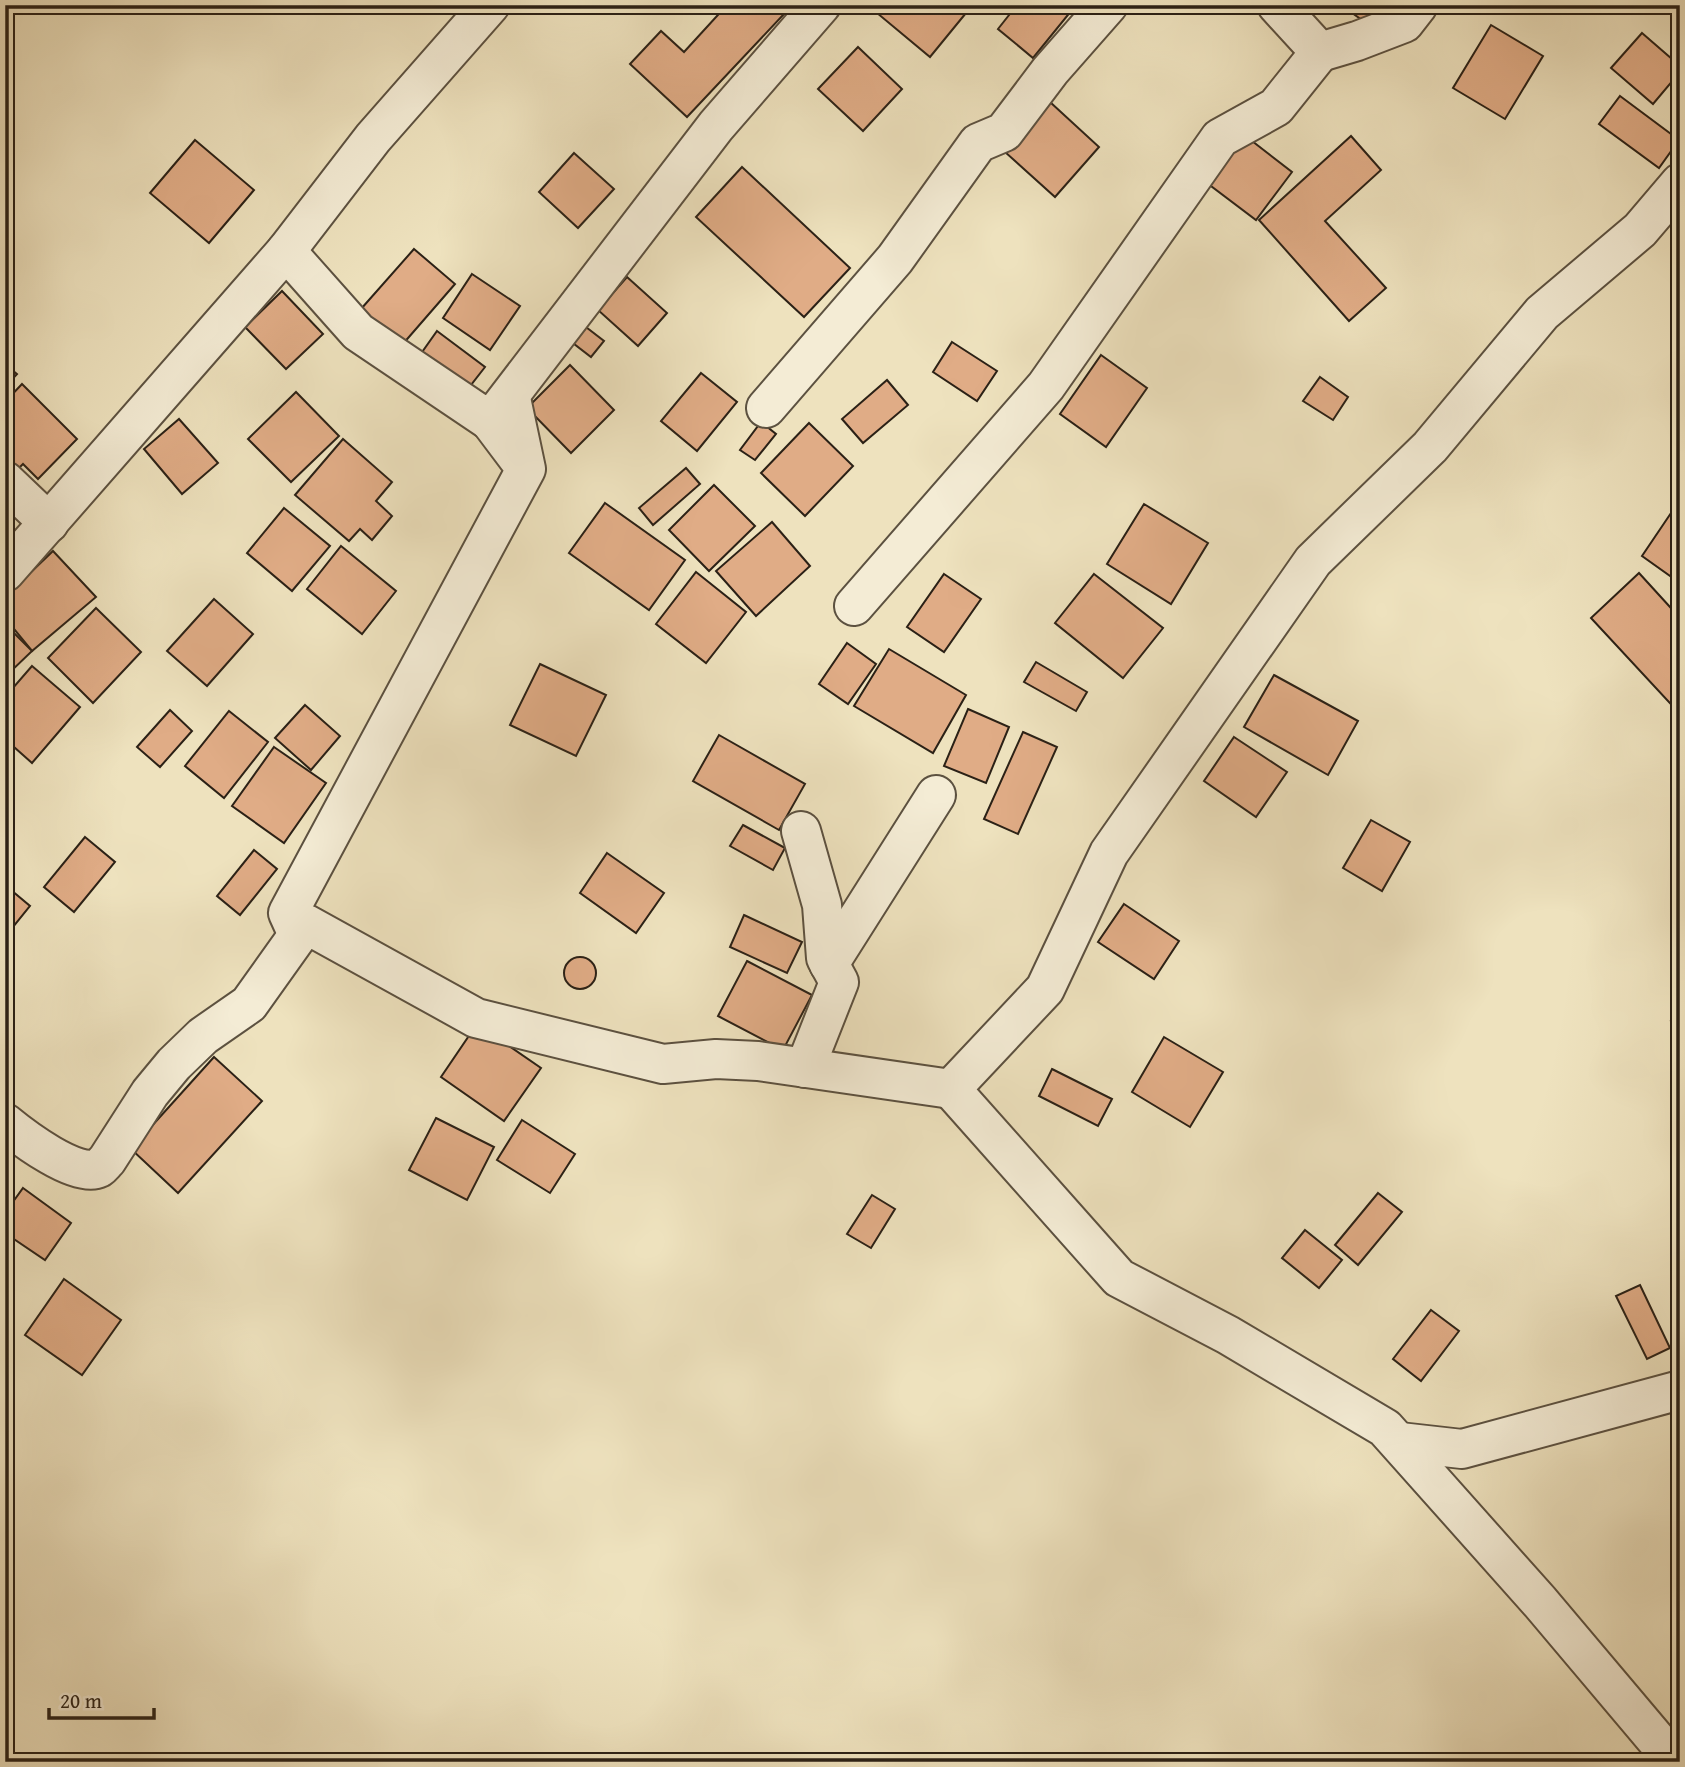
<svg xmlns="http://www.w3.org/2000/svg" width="1685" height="1767" font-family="'Gentium Book Plus',serif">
  <rect width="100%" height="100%" fill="#eee2be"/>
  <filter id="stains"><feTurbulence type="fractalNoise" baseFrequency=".00286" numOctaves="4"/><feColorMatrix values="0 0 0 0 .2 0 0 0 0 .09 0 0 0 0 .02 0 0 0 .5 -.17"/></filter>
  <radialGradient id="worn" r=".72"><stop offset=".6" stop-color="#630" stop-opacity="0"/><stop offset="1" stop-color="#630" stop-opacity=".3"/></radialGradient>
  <g fill="#e0ac86" stroke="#2b2116" stroke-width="2">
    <polygon points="727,5 775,5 784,14 687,117 630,64 661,31 684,52"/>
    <polygon points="884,5 957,5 966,13 930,57 877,13"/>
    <polygon points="1017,5 1076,5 1033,58 998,29"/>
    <polygon points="1341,5 1382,5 1369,25"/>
    <polygon points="1491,25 1543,56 1505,119 1453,88"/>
    <polygon points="1642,33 1680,66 1680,72 1653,104 1611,68"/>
    <polygon points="858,47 902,89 863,131 818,89"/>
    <polygon points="1620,96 1679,140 1659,168 1599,124"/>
    <polygon points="1050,102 1099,147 1055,197 1005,152"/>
    <polygon points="1243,134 1292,172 1256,220 1207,183"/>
    <polygon points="1351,136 1381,170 1325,221 1386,288 1349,321 1259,220"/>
    <polygon points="195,140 254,190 209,243 150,193"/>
    <polygon points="574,153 614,189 578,228 539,192"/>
    <polygon points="742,167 850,268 804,317 696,217"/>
    <polygon points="414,249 455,284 402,345 361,309"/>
    <polygon points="472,274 520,306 490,350 443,318"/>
    <polygon points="627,277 667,313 638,346 598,310"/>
    <polygon points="282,291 323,334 286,369 245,327"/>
    <polygon points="582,324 604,341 591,357 569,340"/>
    <polygon points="437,331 485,367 467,390 420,355"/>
    <polygon points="952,342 997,371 977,401 933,372"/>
    <polygon points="1101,355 1147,388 1106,447 1060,414"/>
    <polygon points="5,364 17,374 5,387"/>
    <polygon points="570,365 614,410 571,453 527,408"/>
    <polygon points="701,373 737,402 697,451 661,421"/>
    <polygon points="1320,377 1348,397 1333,420 1303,401"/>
    <polygon points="887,380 908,405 863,443 842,419"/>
    <polygon points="22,384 77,439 38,479 23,464 12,475 5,469 5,402"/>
    <polygon points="296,392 339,436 291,482 248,439"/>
    <polygon points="179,419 218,463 182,494 144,449"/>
    <polygon points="761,422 776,434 755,460 740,450"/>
    <polygon points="809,423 853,466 805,516 761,473"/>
    <polygon points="343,439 392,482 376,501 392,516 372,540 360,529 349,541 295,495"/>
    <polygon points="686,468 700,484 653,525 639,508"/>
    <polygon points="714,485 755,526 709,571 669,530"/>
    <polygon points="605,503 685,560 649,610 569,553"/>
    <polygon points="1144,504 1208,543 1171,604 1107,564"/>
    <polygon points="284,508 330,546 292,591 247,553"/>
    <polygon points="1671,513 1680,518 1680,583 1642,556"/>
    <polygon points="772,522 810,566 756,616 716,571"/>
    <polygon points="341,546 396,591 362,634 307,589"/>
    <polygon points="53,551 96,597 32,651 5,618 5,597"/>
    <polygon points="696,572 746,612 706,663 656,624"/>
    <polygon points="1639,573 1680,618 1680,714 1591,618"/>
    <polygon points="944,574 981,599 944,652 907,627"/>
    <polygon points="1094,574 1163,628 1123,678 1055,623"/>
    <polygon points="214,599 253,634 207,686 167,651"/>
    <polygon points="96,608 141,652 93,703 48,658"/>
    <polygon points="5,624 32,651 5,677"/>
    <polygon points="847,643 876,664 848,704 819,684"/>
    <polygon points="889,649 966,695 933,753 854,706"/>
    <polygon points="1036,662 1087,692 1076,711 1024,682"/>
    <polygon points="540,664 606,695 576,756 510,725"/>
    <polygon points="32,666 80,707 32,763 5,739 5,697"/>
    <polygon points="1274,675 1358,721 1328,775 1244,727"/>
    <polygon points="305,705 340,736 311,770 275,738"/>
    <polygon points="968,709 1009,727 986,783 944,766"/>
    <polygon points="170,710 192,731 160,767 137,747"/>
    <polygon points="229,711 268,742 224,798 185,766"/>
    <polygon points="1023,732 1057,747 1018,834 984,819"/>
    <polygon points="719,735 805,784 779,830 693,781"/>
    <polygon points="1234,737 1287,772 1256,817 1204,781"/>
    <polygon points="274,747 326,783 284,843 232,806"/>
    <polygon points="5,782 12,788 5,796"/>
    <polygon points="1371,820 1410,842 1382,891 1343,868"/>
    <polygon points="743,825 785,848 773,870 730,846"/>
    <polygon points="85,837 115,862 74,912 44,887"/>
    <polygon points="254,850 277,869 240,915 217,896"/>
    <polygon points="607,853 664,893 636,933 580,893"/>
    <polygon points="5,885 30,906 5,937"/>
    <polygon points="1124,904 1179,941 1154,979 1098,942"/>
    <polygon points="744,915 802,942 787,973 730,947"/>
    <circle cx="580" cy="973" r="16"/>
    <polygon points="747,961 812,995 783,1050 718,1016"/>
    <polygon points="1680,1014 1680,1033 1671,1021"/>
    <polygon points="477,1024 541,1068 504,1121 441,1077"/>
    <polygon points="1164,1037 1223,1072 1190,1127 1132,1092"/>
    <polygon points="214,1057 262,1101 178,1193 131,1149"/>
    <polygon points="1052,1069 1112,1099 1098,1126 1039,1096"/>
    <polygon points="436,1118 494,1147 467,1200 409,1170"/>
    <polygon points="522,1120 575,1154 550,1193 497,1160"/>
    <polygon points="23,1188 71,1223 45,1260 5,1233 5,1213"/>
    <polygon points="1378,1193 1402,1212 1358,1265 1335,1245"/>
    <polygon points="872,1195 895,1209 871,1248 847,1234"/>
    <polygon points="1305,1230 1342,1260 1319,1288 1282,1258"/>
    <polygon points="64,1279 121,1320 82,1375 25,1335"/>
    <polygon points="1640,1285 1670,1348 1647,1359 1616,1296"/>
    <polygon points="1431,1310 1459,1331 1421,1381 1393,1359"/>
  </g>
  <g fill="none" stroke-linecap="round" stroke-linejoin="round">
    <g stroke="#5c5140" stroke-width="42">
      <g id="minor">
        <polyline points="1277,5 1320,52 1357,41 1404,23 1418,5"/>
        <polyline points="286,251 358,332 490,421 716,126 821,5"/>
        <polyline points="766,408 895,259 978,143 1004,132 1050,71 1108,5"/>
        <polyline points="5,481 49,523"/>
        <polyline points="5,572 286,251 373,138 490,5"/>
        <polyline points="854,606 1046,386 1220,138 1276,107 1320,52"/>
        <polyline points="801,831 822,905 826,958 839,982 805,1068"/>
        <polyline points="298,935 288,913 526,469 490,421 512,403 526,469"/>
        <polyline points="829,964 936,795"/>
        <path d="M5,1123C22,1137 77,1179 99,1168C102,1166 104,1163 107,1160L150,1093L174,1064L203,1036L249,1004L306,924L476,1018L663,1064L716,1059L758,1061L951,1089"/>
        <polyline points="1400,1442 1462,1449 1680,1390"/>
        <polyline points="1675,1762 1540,1602 1385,1428 1228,1335 1119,1278 951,1089 1045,989 1109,853 1313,561 1430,447 1542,313 1640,230 1680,183"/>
      </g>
    </g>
    <use href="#minor" stroke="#f4ecd5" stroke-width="38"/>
  </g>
  <rect width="1685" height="1767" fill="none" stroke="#eee2be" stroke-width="28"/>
  <rect x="7" y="7" width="1671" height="1753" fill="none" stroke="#2b2116" stroke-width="3.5"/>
  <rect x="14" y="14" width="1657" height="1739" fill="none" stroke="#2b2116" stroke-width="2"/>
  <path d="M49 1708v10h105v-10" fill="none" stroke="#2b2116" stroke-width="3.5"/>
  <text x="60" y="1708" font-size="21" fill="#2b2116" stroke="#f4ecd5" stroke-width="5" paint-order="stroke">20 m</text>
  <rect width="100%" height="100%" filter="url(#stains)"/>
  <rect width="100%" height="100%" fill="url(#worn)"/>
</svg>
